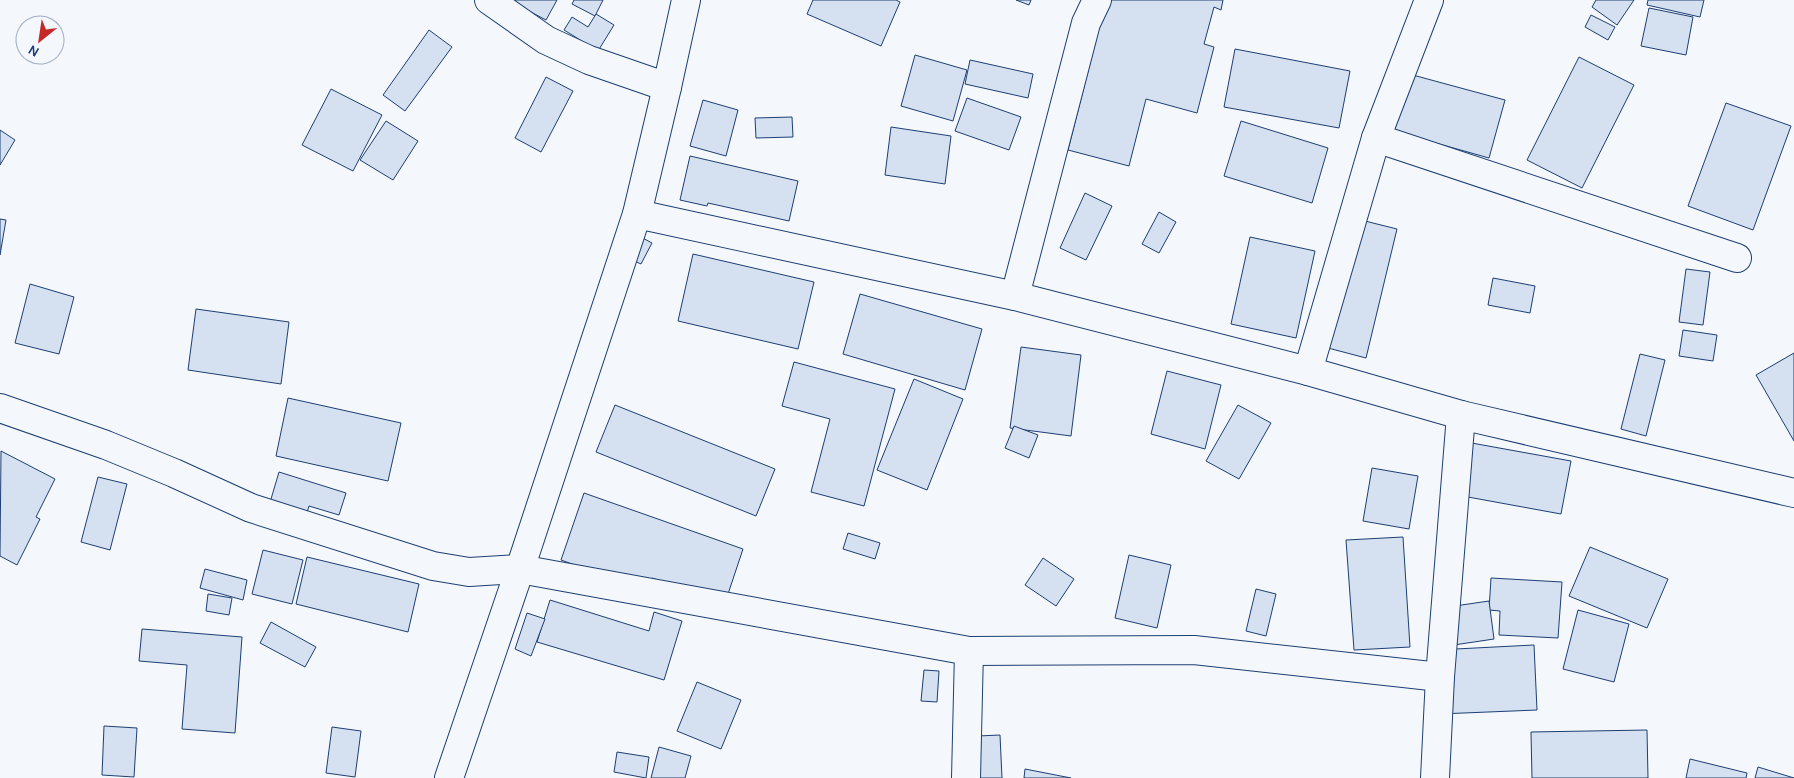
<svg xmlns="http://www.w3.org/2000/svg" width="1794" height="778" font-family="Karla,sans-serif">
  <rect width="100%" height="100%" fill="#f4f7fb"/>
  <g fill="#d5e0f0" stroke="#1d3f73">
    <polygon points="508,0 557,0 546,20"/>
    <polygon points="574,0 603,0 595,16 572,4"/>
    <polygon points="813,0 896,0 900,2 881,46 807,14"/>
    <polygon points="1016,0 1031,0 1029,5"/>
    <polygon points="1106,0 1223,0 1221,10 1214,7 1204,44 1214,47 1197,113 1146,99 1129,166 1068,150"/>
    <polygon points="1596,0 1634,0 1617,25 1592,7"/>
    <polygon points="1648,0 1704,0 1700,17 1647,5"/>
    <polygon points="1649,8 1693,17 1686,55 1641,46"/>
    <polygon points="596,14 614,25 598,51 564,30 572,17 588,27"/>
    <polygon points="1591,15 1615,27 1608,40 1585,27"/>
    <polygon points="429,30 452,47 405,111 383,95"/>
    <polygon points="1235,49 1350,71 1339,128 1224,107"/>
    <polygon points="915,55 967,70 953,121 901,106"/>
    <polygon points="1579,57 1634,85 1582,188 1527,160"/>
    <polygon points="970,60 1033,74 1028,98 965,84"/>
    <polygon points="1409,74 1505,100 1489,158 1393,131"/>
    <polygon points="546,77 573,91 541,152 515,138"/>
    <polygon points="331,89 382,115 353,171 302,145"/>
    <polygon points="967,98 1021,117 1009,150 955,131"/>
    <polygon points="703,100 738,110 726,156 690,146"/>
    <polygon points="1726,103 1791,126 1753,230 1688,206"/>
    <polygon points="792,117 793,137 756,138 755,118"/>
    <polygon points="386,121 418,141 393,180 360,160"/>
    <polygon points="1241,121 1328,148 1312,203 1224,176"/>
    <polygon points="891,127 951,136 945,184 885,175"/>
    <polygon points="0,130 15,140 0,165"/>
    <polygon points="690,156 798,181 789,221 708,203 707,206 680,200"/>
    <polygon points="1085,193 1112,206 1086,260 1060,248"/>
    <polygon points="1159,212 1176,222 1159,253 1142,244"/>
    <polygon points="1341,215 1397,229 1366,358 1309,343"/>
    <polygon points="0,219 6,220 0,255"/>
    <polygon points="637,235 652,243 641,264 626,257"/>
    <polygon points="1250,237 1315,251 1296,338 1231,324"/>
    <polygon points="693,254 814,282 798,349 678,321"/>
    <polygon points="1686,269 1710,272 1703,325 1679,322"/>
    <polygon points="1493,278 1535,286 1530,313 1488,305"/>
    <polygon points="30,284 74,297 59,354 15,343"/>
    <polygon points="860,294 982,329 965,390 843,354"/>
    <polygon points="196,309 289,322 281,384 188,370"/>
    <polygon points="1683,330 1717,335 1713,361 1679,356"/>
    <polygon points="1021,347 1081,355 1071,436 1010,428"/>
    <polygon points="1794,353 1794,441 1756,375"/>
    <polygon points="1640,354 1665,360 1646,436 1621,429"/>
    <polygon points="794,362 895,389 864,506 811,492 830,419 782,406"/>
    <polygon points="1167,371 1221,385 1205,449 1151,434"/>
    <polygon points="914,379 963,399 927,490 877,470"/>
    <polygon points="288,398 401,423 388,481 276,456"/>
    <polygon points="615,405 775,469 756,516 596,452"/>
    <polygon points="1238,405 1271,423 1239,479 1206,461"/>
    <polygon points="1014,426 1038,435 1029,458 1005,448"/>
    <polygon points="1455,440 1571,461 1561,514 1446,493"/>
    <polygon points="1,451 55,479 36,517 40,519 17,565 0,556"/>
    <polygon points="1372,468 1418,476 1409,529 1363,521"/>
    <polygon points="279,472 346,493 339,515 309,506 303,527 266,516"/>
    <polygon points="98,477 127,484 110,550 81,542"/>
    <polygon points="584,493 743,549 725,603 652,578 647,591 561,560"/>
    <polygon points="848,533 880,543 875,559 843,549"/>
    <polygon points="1403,537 1410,647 1354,650 1346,540"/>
    <polygon points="1590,547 1668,579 1647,628 1569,596"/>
    <polygon points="263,550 303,560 292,604 252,594"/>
    <polygon points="1129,555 1171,565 1157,628 1115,618"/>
    <polygon points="307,557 419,584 408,632 296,604"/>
    <polygon points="1043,558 1074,579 1056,606 1025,585"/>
    <polygon points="205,569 247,580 243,600 200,588"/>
    <polygon points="1491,578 1562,582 1558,638 1499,635 1500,611 1489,610"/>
    <polygon points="1256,589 1276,594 1266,636 1246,631"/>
    <polygon points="208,594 232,598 229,615 206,611"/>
    <polygon points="550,600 649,631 654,612 682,621 664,680 537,642"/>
    <polygon points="1489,601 1494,639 1447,646 1441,608"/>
    <polygon points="1578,610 1629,624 1614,682 1563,669"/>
    <polygon points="527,613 545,619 531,656 515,649"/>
    <polygon points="271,622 316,647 305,667 260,643"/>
    <polygon points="142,629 242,637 235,733 182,729 187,665 139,661"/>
    <polygon points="1534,645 1537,710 1439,714 1436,650"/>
    <polygon points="924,670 939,671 937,702 921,701"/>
    <polygon points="697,682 741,700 721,749 677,731"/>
    <polygon points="104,726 137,728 134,777 102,775"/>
    <polygon points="332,727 361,731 355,777 326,773"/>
    <polygon points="1647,730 1648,778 1532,778 1531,732"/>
    <polygon points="1000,735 1002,778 957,778 955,737"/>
    <polygon points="659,747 691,756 685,778 651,778"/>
    <polygon points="617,752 649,757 646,778 614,772"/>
    <polygon points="1690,759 1747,773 1746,778 1686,778"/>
    <polygon points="1758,767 1794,778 1755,778"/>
    <polygon points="1025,769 1071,778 1024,778"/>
  </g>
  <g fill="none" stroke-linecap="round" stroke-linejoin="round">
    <g stroke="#1d3f73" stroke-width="30">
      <g id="minor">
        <polyline points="489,0 546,40 589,60 667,87"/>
        <polyline points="1376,138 1737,258"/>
        <polyline points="637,214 1015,296 1308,371 1461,415 1794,493"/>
        <polyline points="1015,296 1086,23 1097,0"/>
        <polyline points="1308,371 1376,138 1429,0"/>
        <polyline points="0,408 106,445 174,473 251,508 433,566 469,572 520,569 969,651 1194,650 1440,677"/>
        <polyline points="449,778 520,569 637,214 667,87 686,0"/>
        <polyline points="966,778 969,651"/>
        <polyline points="1435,778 1440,677 1461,415"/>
      </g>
    </g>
    <use href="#minor" stroke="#f4f7fb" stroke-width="28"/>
  </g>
  <g transform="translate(40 40) rotate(210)"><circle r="24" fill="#f4f7fb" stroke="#9eadc5"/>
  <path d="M0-4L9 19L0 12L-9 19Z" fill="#c62828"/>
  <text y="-8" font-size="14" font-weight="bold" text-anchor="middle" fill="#1d3f73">N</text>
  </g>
</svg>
